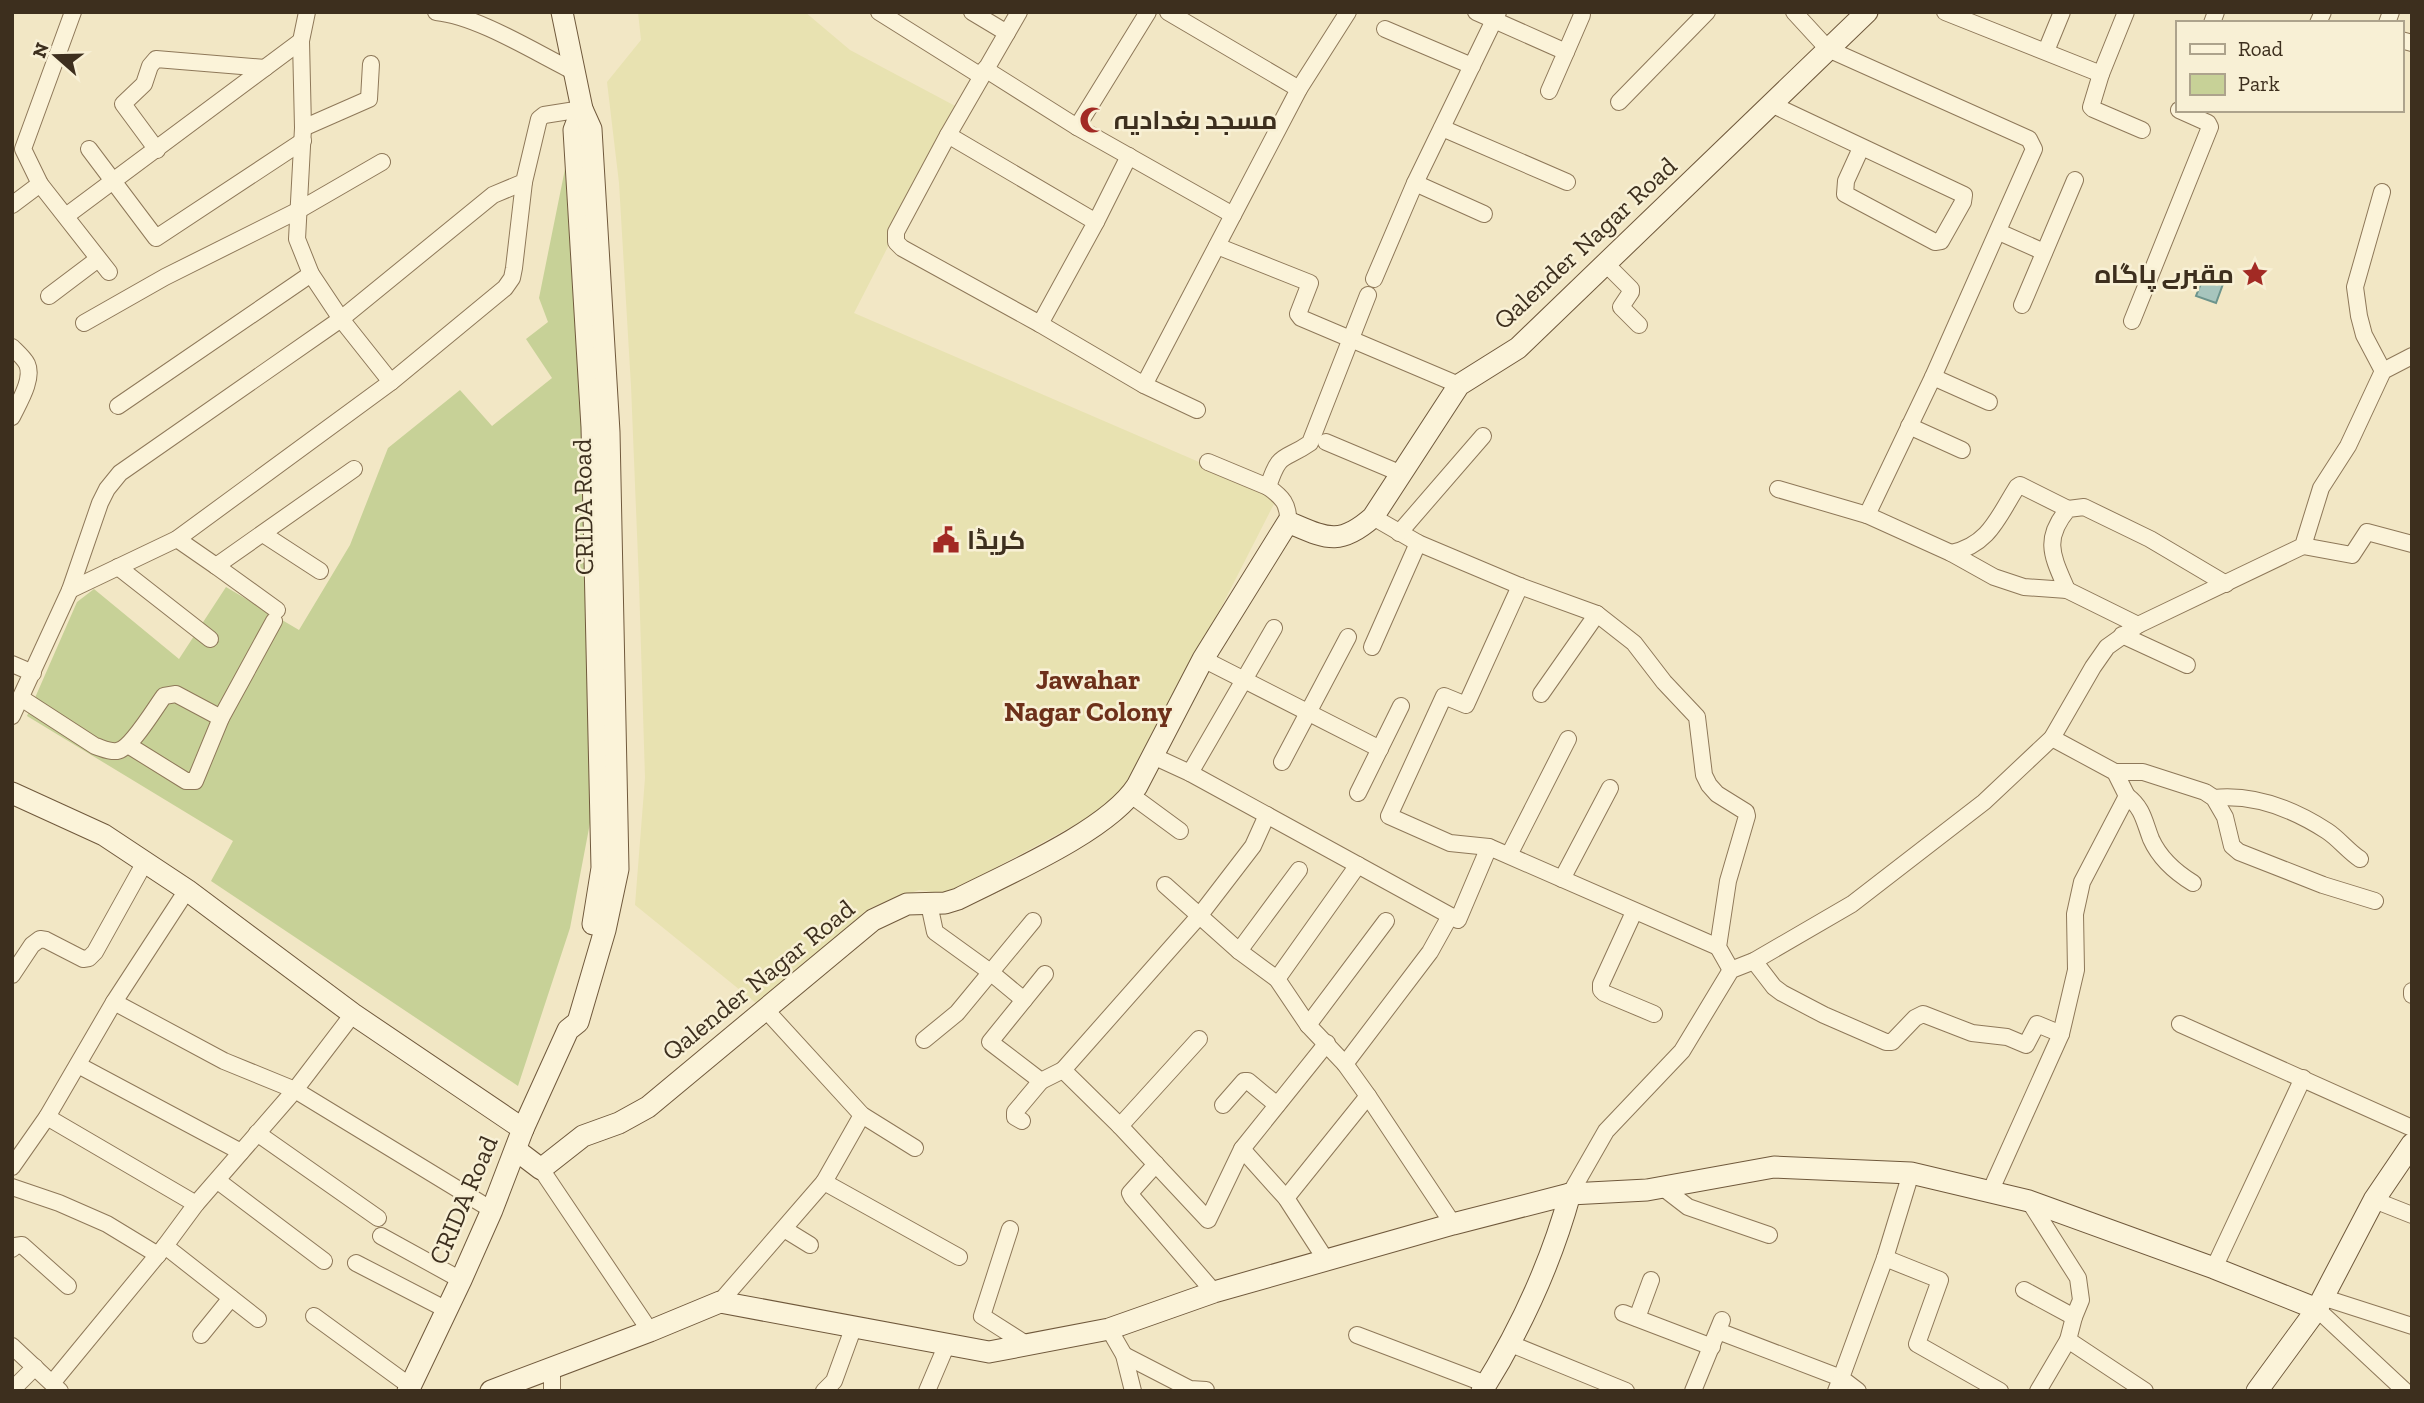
<svg xmlns="http://www.w3.org/2000/svg" width="2424" height="1403" font-family="'Zilla Slab',Cairo,serif">
  <rect width="100%" height="100%" fill="#f2e7c5"/>
  <polygon fill="#e8e2b1" points="638,12 805,12 850,50 959,108 854,313 1278,496 1130,786 1091,816 947,894 919,890 870,908 756,1003 635,905 645,778 639,583 631,386 619,183 607,82 641,40"/>
  <polygon fill="#c7d197" points="565,169 581,411 594,802 570,928 518,1086 211,881 233,841 27,716 77,602 94,589 179,659 226,587 299,630 350,545 388,448 460,390 492,426 552,378 526,339 548,322 539,298"/>
  <polygon fill="#a7c5bd" stroke="#6c948c" stroke-width="2" points="2204,276 2223,284 2216,303 2196,296"/>
  <g fill="none" stroke-linecap="round" stroke-linejoin="round">
    <g stroke="#8e7859" stroke-width="18">
      <g id="street">
        <polyline points="73,12 23,149 40,184 109,272"/>
        <polyline points="307,12 301,41 303,128 297,239 311,274 341,319 391,382"/>
        <path d="M436,12C478,16 536,53 575,72"/>
        <polyline points="879,12 981,76"/>
        <polyline points="972,12 1007,33"/>
        <polyline points="1019,12 948,135 896,232 896,242 902,248 1040,324 1144,385 1197,410"/>
        <polyline points="1168,12 1299,89"/>
        <polyline points="1476,12 1566,52 1549,91"/>
        <polyline points="1794,12 1828,49 2029,139 2034,149 1933,377 1867,515 1951,553 1994,577 2024,587 2067,590 2138,625"/>
        <polyline points="1945,12 2101,74"/>
        <polyline points="2126,12 2101,74 2091,107 2093,109 2142,130"/>
        <polyline points="2212,23 2216,12"/>
        <polyline points="2318,23 2323,12"/>
        <polyline points="2387,23 2391,12"/>
        <polyline points="1385,29 1472,66"/>
        <polyline points="2401,40 2412,43"/>
        <polyline points="2046,51 2062,12"/>
        <polyline points="1566,52 1582,15"/>
        <polyline points="985,69 1077,127 1233,215"/>
        <polyline points="1619,102 1707,12"/>
        <polyline points="1771,104 1964,195 1963,202 1941,241 1935,242 1845,194 1846,181 1861,148"/>
        <polyline points="1077,127 1148,12"/>
        <polyline points="303,128 369,99 371,64"/>
        <polyline points="1442,128 1567,182"/>
        <polyline points="948,135 1096,222 1040,324"/>
        <polyline points="89,149 156,238 303,141"/>
        <polyline points="157,150 123,104 144,84 150,66 156,59 265,68"/>
        <polyline points="1415,183 1484,214"/>
        <polyline points="2382,192 2355,287 2359,316 2364,335 2383,371"/>
        <polyline points="12,205 40,184"/>
        <polyline points="66,216 301,41"/>
        <polyline points="1096,222 1129,156"/>
        <polyline points="1999,232 2044,252"/>
        <polyline points="1217,246 1310,283 1298,314 1301,318 1459,385"/>
        <polyline points="1606,264 1631,289 1631,292 1621,307 1639,325"/>
        <polyline points="1374,279 1415,183 1498,12"/>
        <polyline points="49,296 98,259"/>
        <polyline points="2022,305 2075,180"/>
        <polyline points="2132,321 2210,127 2208,123 2179,110"/>
        <polyline points="84,323 165,277 299,210 382,162"/>
        <path d="M12,347C17,352 24,358 27,364C34,379 18,404 12,417"/>
        <polyline points="1933,377 1989,402"/>
        <polyline points="1144,385 1299,89 1348,12"/>
        <polyline points="118,406 311,274"/>
        <polyline points="1909,426 1962,450"/>
        <polyline points="1326,442 1402,474"/>
        <polyline points="1208,462 1268,487"/>
        <polyline points="1778,489 1867,515"/>
        <polyline points="1373,517 1418,543 1520,586 1597,614 1634,643 1664,682 1697,717 1704,775 1709,785 1717,794 1746,812 1747,816 1728,881 1718,947 1731,970"/>
        <path d="M1288,522C1289,504 1282,497 1268,487C1280,450 1283,462 1310,443L1368,295"/>
        <polyline points="1399,533 1483,436"/>
        <polyline points="263,534 320,571"/>
        <polyline points="177,539 216,566 354,469"/>
        <polyline points="2303,546 2352,555 2367,532 2412,544"/>
        <path d="M1951,553C1989,545 1998,517 2017,487L2020,485L2068,509"/>
        <polyline points="216,566 277,610"/>
        <polyline points="118,567 210,639"/>
        <polyline points="70,590 177,539 391,382 505,288 512,278 514,268 524,182"/>
        <path d="M2067,590C2053,557 2042,540 2068,509L2084,507L2150,539L2226,584"/>
        <polyline points="2122,635 2187,665"/>
        <polyline points="1372,647 1418,543"/>
        <polyline points="1203,659 1380,749"/>
        <polyline points="12,664 33,673"/>
        <polyline points="1541,694 1597,614"/>
        <path d="M21,698L95,746C102,748 109,752 117,751C131,749 155,708 164,696L176,694L221,718"/>
        <polyline points="12,716 70,590 100,503 107,489 120,473 341,319 493,195 524,182 539,119 544,115 582,109"/>
        <polyline points="128,745 186,781 195,781 221,718 274,621"/>
        <polyline points="1153,756 1190,773 1458,920 1489,847 1718,947"/>
        <polyline points="1282,762 1348,637"/>
        <polyline points="2115,772 2143,772 2205,792 2214,798 2225,817 2232,846 2239,852 2323,885 2375,901"/>
        <polyline points="1190,773 1274,628"/>
        <polyline points="1358,793 1401,706"/>
        <polyline points="1131,795 1180,831"/>
        <path d="M2127,796C2143,808 2144,821 2151,839C2160,859 2175,872 2193,883"/>
        <path d="M2214,798C2254,794 2293,809 2327,831C2338,838 2348,851 2360,859"/>
        <polyline points="1267,815 1253,846 1200,915 1063,1070 1120,1126 1208,1220 1242,1149 1327,1043"/>
        <polyline points="1489,847 1450,843 1389,816 1444,696 1466,705 1520,586"/>
        <polyline points="1509,855 1568,739"/>
        <polyline points="1562,879 1610,788"/>
        <polyline points="1165,885 1239,951 1277,979 1308,1025 1345,1064 1368,1096 1286,1198"/>
        <polyline points="929,904 935,932 989,971 1024,1000"/>
        <polyline points="1634,912 1601,984 1601,990 1604,993 1654,1014"/>
        <polyline points="1239,951 1299,870"/>
        <polyline points="1754,961 1774,987 1782,993 1824,1015 1886,1042 1892,1042 1915,1018 1923,1014 1972,1033 2007,1037 2026,1045 2037,1024 2061,1034"/>
        <polyline points="1045,974 990,1042 1041,1081 1063,1070"/>
        <polyline points="12,975 32,945 40,939 46,940 83,959 89,958 95,952 145,862"/>
        <polyline points="1277,979 1358,865"/>
        <polyline points="2412,991 2412,995"/>
        <polyline points="114,1002 224,1061 295,1090 492,1210"/>
        <polyline points="765,1009 862,1115 915,1148"/>
        <polyline points="2180,1024 2412,1128"/>
        <polyline points="1308,1025 1386,921"/>
        <polyline points="924,1040 957,1013 1033,921"/>
        <polyline points="1345,1064 1430,952 1450,916"/>
        <polyline points="78,1065 241,1152"/>
        <polyline points="1368,1096 1453,1224"/>
        <polyline points="1223,1105 1244,1081 1248,1081 1277,1105"/>
        <polyline points="47,1117 196,1204"/>
        <polyline points="1022,1121 1015,1117 1015,1112 1041,1081"/>
        <polyline points="1120,1126 1199,1039"/>
        <polyline points="257,1133 378,1218"/>
        <polyline points="1242,1149 1286,1198 1326,1260"/>
        <polyline points="1156,1164 1130,1193 1132,1197 1214,1292"/>
        <polyline points="12,1167 47,1117 114,1002 187,890"/>
        <polyline points="541,1169 650,1331"/>
        <polyline points="218,1181 324,1261"/>
        <polyline points="824,1182 862,1115"/>
        <polyline points="12,1187 59,1203 107,1224 158,1255"/>
        <polyline points="1662,1187 1688,1207 1769,1235"/>
        <polyline points="1990,1192 2061,1034 2076,970 2075,914 2082,882 2127,796 2115,772 2052,738"/>
        <polyline points="1570,1194 1606,1131 1682,1051 1731,970 1754,961 1852,904 1984,802 2052,738 2093,667 2107,647 2138,625 2303,546 2321,488 2348,446 2383,371 2412,356"/>
        <polyline points="2374,1200 2412,1215"/>
        <polyline points="2029,1201 2078,1278 2081,1300 2074,1317 2068,1340 2145,1391"/>
        <polyline points="784,1229 810,1245"/>
        <polyline points="1010,1229 982,1316 1026,1344"/>
        <polyline points="381,1236 461,1280"/>
        <polyline points="165,1246 258,1319"/>
        <polyline points="12,1249 15,1246 22,1245 68,1286"/>
        <polyline points="1885,1258 1940,1280 1917,1344 2000,1391"/>
        <polyline points="356,1263 447,1310"/>
        <polyline points="2214,1268 2303,1078"/>
        <polyline points="2024,1290 2074,1317"/>
        <polyline points="2325,1298 2412,1326"/>
        <polyline points="720,1302 824,1182 959,1257"/>
        <polyline points="2317,1309 2405,1391"/>
        <polyline points="1623,1313 1712,1347"/>
        <polyline points="314,1316 410,1386"/>
        <polyline points="1637,1318 1651,1280"/>
        <polyline points="1109,1329 1124,1355 1133,1391"/>
        <polyline points="1718,1331 1841,1378 1836,1391"/>
        <polyline points="201,1335 231,1298"/>
        <polyline points="1357,1335 1486,1384"/>
        <polyline points="1511,1344 1626,1391"/>
        <polyline points="12,1346 60,1391"/>
        <polyline points="1124,1355 1190,1389 1206,1390"/>
        <polyline points="552,1368 552,1391"/>
        <polyline points="53,1382 165,1246 196,1204 295,1090 353,1014"/>
        <polyline points="12,1390 35,1367"/>
        <polyline points="824,1391 834,1381 854,1326"/>
        <polyline points="927,1391 947,1344"/>
        <polyline points="1693,1391 1722,1320"/>
        <polyline points="1858,1391 1841,1378 1885,1258 1911,1173"/>
        <polyline points="2038,1391 2068,1340"/>
      </g>
    </g>
    <g stroke="#70593c" stroke-width="23">
      <g id="secondary">
        <polyline points="582,109 574,130 592,427 602,868 593,924"/>
        <polyline points="12,793 104,835 187,890 353,1014 523,1129"/>
        <path d="M516,1150L541,1169L583,1136L619,1123L648,1107L873,920L907,904L945,903L958,899C1007,874 1108,831 1137,786L1203,659L1288,522C1326,538 1339,547 1373,517L1459,385L1518,348L1867,12"/>
        <polyline points="408,1391 461,1280 492,1210 523,1129 568,1030 578,1022 605,930 618,869 609,432 591,129 582,109 562,12"/>
        <polyline points="491,1391 650,1331 720,1302 989,1352 1109,1329 1214,1292 1453,1224 1570,1194 1647,1190 1774,1167 1911,1173 2029,1201 2214,1268 2317,1309 2374,1200 2412,1144"/>
        <path d="M1482,1391C1520,1330 1551,1263 1570,1194"/>
        <polyline points="2257,1391 2317,1309"/>
      </g>
    </g>
    <use href="#street" stroke="#fbf3d9" stroke-width="16"/>
    <use href="#secondary" stroke="#fbf3d9" stroke-width="21"/>
  </g>
  <defs>
    <g id="mosque-bare" transform="scale(2.1)"><path d="M3.5-4.9A6 6 0 1 0 3.5 4.9A5 5 0 1 1 3.5-4.9Z" fill="#a22a24" stroke="#f8f0d5" stroke-width="2.5" paint-order="stroke"/></g>
    <g id="sight-bare" transform="scale(2.1)"><path d="M0-6L1.8-2.2L6-1.7L2.9 1.2L3.7 5.4L0 3.3L-3.7 5.4L-2.9 1.2L-6-1.7L-1.8-2.2Z" fill="#a22a24" stroke="#f8f0d5" stroke-width="2.5" paint-order="stroke"/></g>
    <g id="civic-bare" transform="scale(2.1)"><path d="M-.6-6.5H3V-4.5H.6V-3L4-1V1h2V6H-6V1h2V-1L-.6-3ZM-1.2 2.5V6h2.4V2.5Z" fill="#a22a24" stroke="#f8f0d5" stroke-width="2.5" paint-order="stroke"/></g>
  </defs>
  <g fill-rule="evenodd">
    <use href="#mosque-bare" x="1093" y="120"/>
    <use href="#sight-bare" x="2255" y="274"/>
    <use href="#civic-bare" x="946" y="540"/>
  </g>
  <g text-anchor="middle" dominant-baseline="central" stroke-width="5" stroke-linejoin="round" paint-order="stroke">
    <g font-size="26" font-weight="bold" fill="#3d2f1e" stroke="#f8f0d5" text-anchor="start">
      <text x="1114" y="120">مسجد بغدادیہ</text>
      <text x="2234" y="274" text-anchor="end">مقبرے پاگاہ</text>
      <text x="967" y="540">کریڈا</text>
    </g>
    <g font-size="26" fill="#3d2f1e" stroke="#f8f0d5">
      <text transform="translate(1585 243) rotate(-43)">Qalender Nagar Road</text>
      <text transform="translate(583 507) rotate(-91)">CRIDA Road</text>
      <text transform="translate(758 980) rotate(-39)">Qalender Nagar Road</text>
      <text transform="translate(463 1200) rotate(-67)">CRIDA Road</text>
    </g>
    <g font-size="28" font-weight="bold" fill="#6d301a" stroke="#f8f0d5">
      <text x="1088" y="679">Jawahar<tspan x="1088" dy="32">Nagar Colony</tspan></text>
    </g>
  </g>
  <rect width="2424" height="1403" fill="none" stroke="#3d2f1e" stroke-width="28"/>
  <rect x="2176" y="21" width="228" height="91" fill="#f8f0d5" stroke="#ada38c" stroke-width="2"/>
  <rect x="2190" y="44" width="35" height="10" fill="#fbf3d9" stroke="#ada38c" stroke-width="2"/>
  <text x="2238" y="56" font-size="21" fill="#3d2f1e">Road</text>
  <rect x="2190" y="74" width="35" height="21" fill="#c7d197" stroke="#ada38c" stroke-width="2"/>
  <text x="2238" y="91" font-size="21" fill="#3d2f1e">Park</text>
  <g transform="translate(56 56) rotate(290)" stroke="#f8f0d5" stroke-width="5" paint-order="stroke">
  <path d="M0-5L12 26L0 18L-12 26Z" fill="#3d2f1e"/>
  <text y="-10" font-size="19" font-weight="bold" text-anchor="middle" fill="#3d2f1e">N</text>
  </g>
</svg>
